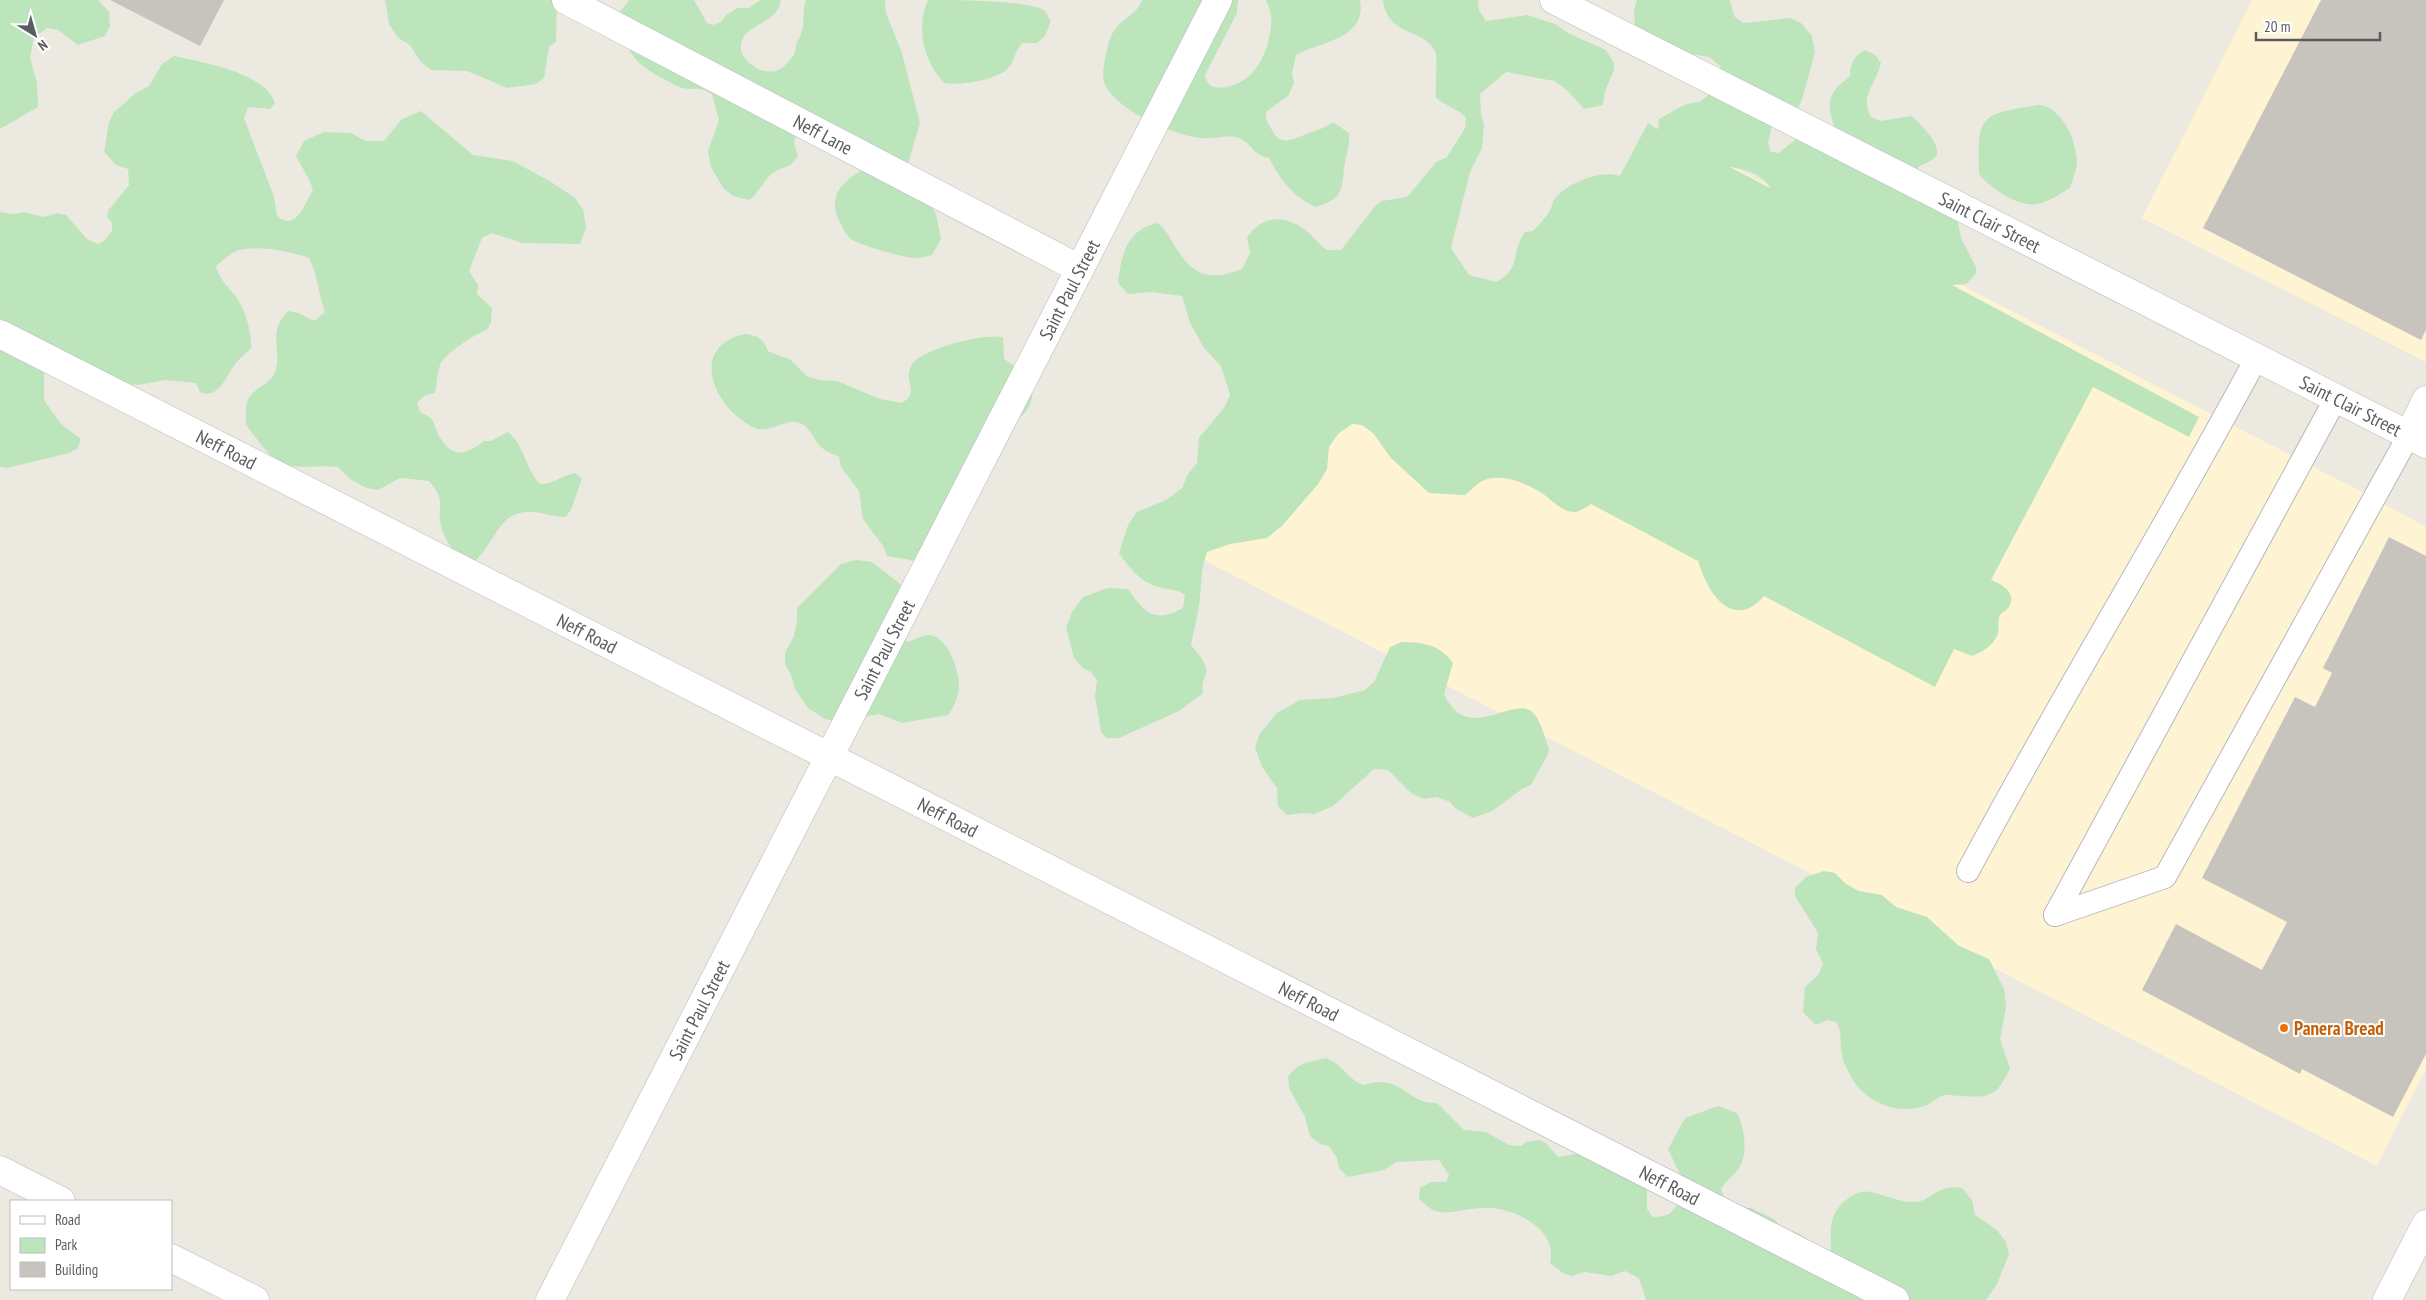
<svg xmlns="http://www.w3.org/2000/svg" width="2426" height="1300" font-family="'PT Sans Narrow',sans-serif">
  <rect width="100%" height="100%" fill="#eceae0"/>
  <g fill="#fef4d3">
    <polygon points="2252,0 2426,0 2426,362 2142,218"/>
    <polygon points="1648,123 2358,490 2426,527 2426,1069 2377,1166 1200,558 1304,355 1481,446"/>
  </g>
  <g fill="#bce5bc" fill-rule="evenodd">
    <polygon points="0,0 98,0 109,12 110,26 105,36 78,45 58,30 47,28 34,38 30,57 37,83 38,107 0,129"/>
    <polygon points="385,0 557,0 556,42 549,47 544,78 536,84 507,88 467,71 431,70 420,61 410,45 398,38 389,24"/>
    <path d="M629,0H694L707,23L713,25L722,21L726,15L738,8H749L760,0H781C777,25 744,24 741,44C738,61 765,78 780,69C784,67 790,60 793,56C796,52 795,49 796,45C797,41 800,38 801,34C805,24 802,10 806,0H885L886,13L902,53L920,123L908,164L914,181L936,214L941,239L932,255C927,256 922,258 917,258C907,259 859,245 851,239C844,233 841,223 837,216C834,209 834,197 839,190C845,180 856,174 865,168L796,132L794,144L798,155C788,172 785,164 773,173C763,181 759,193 749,200L733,196L723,188L711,167L708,151L719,120L712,94C697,85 697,91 683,88C676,87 669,81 662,78C631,62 626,49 618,15Z"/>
    <path d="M928,0C956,0 1019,0 1042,9C1046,11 1048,17 1051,21L1045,36L1037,43H1023C1015,50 1016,55 1012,63C1004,80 960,86 944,83C924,62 915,27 928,0Z"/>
    <path d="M1142,0H1238L1237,13L1205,75C1208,97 1237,86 1249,76C1257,70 1264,55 1267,46C1270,36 1273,21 1270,11C1269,7 1267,4 1266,0H1360C1367,39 1322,41 1296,55L1292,73L1294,83L1288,96L1266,112C1266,120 1268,124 1272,130C1280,146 1290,140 1304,135C1314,131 1323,129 1333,122L1349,133C1350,146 1346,156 1344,168C1342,193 1341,199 1316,207C1292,196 1281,181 1269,158C1251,154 1252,144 1241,139C1229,133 1213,140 1200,138C1173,135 1113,109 1104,82C1102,75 1104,62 1106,55C1108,45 1110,34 1117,27C1126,16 1137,14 1142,0Z"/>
    <path d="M1383,0H1478L1479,10L1486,21L1527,15L1555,24L1568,33L1606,50L1614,63V70L1605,91L1603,105L1584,109L1567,90L1554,81L1506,72L1480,94L1481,115L1484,124L1482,148L1470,172L1451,248L1469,275L1496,282C1522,269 1510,253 1525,232L1533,231C1539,224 1546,218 1550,210C1552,207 1552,203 1554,200C1566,183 1601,169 1620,176L1648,123L1658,129L1659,119L1684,105L1701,101L1721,85L1720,66L1709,57L1691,54L1635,30L1634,10L1637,0H1730L1734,16L1743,23L1791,18L1801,23L1812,36L1815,52L1802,100L1797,110L1772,125L1768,143L1771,152L1779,153L1802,134L1835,128C1825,102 1828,93 1850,76C1850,65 1854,55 1865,50L1875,55L1881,63C1876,85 1859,95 1871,117L1881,121L1911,116C1919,122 1943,146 1936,156C1932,161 1924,164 1918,167L1916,176L1956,213L1961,238L1976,267V274L1966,284L1952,285L2199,417L2189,437L2093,387L1991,580C2000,583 2016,592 2010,605C2008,610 2001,612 1999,617C1998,622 1999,628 1998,633C1995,645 1982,652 1972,656L1954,649L1935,687L1764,596C1732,632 1707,592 1698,561L1591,504C1585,508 1580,512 1573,512C1561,511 1552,500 1543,494C1527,483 1499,471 1480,482C1475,486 1470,491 1465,495L1429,493L1391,458L1373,433L1362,425L1352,424L1338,434L1329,447L1327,469L1319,483L1282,526L1267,538L1230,544L1207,552C1200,571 1202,587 1199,606C1197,620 1193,632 1191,645C1197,653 1208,663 1206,673C1203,684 1202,681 1203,693L1179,711L1119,738H1106L1101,732L1099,719L1095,696L1097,680L1091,672L1084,669L1074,658L1066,627L1072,612L1083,597L1108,588L1128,589C1144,612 1154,624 1183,608L1185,595C1176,589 1172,590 1162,588C1142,584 1130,569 1119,553L1128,525L1137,512L1166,500L1182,488L1188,474L1197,463L1199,438L1224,408L1230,395L1221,366L1204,348L1190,323L1182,296L1152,292L1128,294L1118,283C1121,255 1127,229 1158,223C1168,231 1169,238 1176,248C1194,277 1211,281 1242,269L1250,253L1247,238C1261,216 1283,214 1304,229C1312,235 1318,244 1327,250H1341L1376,205L1382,201L1407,197L1436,162L1447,157L1465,128L1466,118C1457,108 1446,106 1436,98C1435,89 1438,56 1435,51C1424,28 1387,37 1383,0ZM1730,167C1743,168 1764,175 1770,188Z"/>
    <path d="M174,56C202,62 266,73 275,103L270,109L248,107L244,118L274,197L277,216C296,232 304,205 313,190C309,177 302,168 296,156L304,141L324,132L351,133L366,141H384L402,119L421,111L473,155L513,161L551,182L574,197L583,209L586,228L580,244L522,243L492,233L482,238L469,271L478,285L477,294L492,308L491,322L487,330C476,333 443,355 440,365C437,374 437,384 435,393L426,395L417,403L420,412L431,418C435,424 436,430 439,436C453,459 465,455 484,441H491L508,432C524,444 526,470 540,484C552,485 563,475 575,473L582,479L571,510L565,517C553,517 542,512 530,512C499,511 496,541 476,560C455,560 444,540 440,521C439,514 441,508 440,501C439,493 434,487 429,481L400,478L378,490L366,488L350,479L338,467C318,464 297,471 278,462C272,459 249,430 246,424C246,421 246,404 247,402C252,388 271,384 275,372C283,349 266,334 288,311L299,313L314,321L325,312C318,294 318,275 309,258C289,251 260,245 239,250C231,252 223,261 216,266C221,284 232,288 240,303C247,316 252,335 251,349C246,353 240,358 236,363C226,375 220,400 200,392L196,383L165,380L138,385L118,383L44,367V400L61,424L81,439L78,448L69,453L7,468L0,467V212L14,214L24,212L43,217L58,213L66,215L87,239L98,244L104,241L112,231V223L107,217L108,211L129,185L128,169L116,165L104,152L109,122L114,112L136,93L149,86L162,64Z"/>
    <path d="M2038,105C2062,106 2076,140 2077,161C2077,170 2072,180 2070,188C2061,193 2048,202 2038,204C2019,208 1990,188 1979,174C1977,114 1981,114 2038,105Z"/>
    <path d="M745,334C758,335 763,339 768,351L791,360L807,376L819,380L837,381L880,399L902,403C922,390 900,380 913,363C922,350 987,331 1003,338L1004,359C1011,364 1024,371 1028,379C1040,401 1024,418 1005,428L916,561L887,556L883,546L863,519L859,491L841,467L839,457C834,454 827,452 822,448C812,440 812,425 796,422C783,420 769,434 755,428C715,410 686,347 745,334Z"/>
    <path d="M856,560L872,562L899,583L915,606L904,636L907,642C914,640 923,635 930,635C948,637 959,670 959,686C959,696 953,708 948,715L902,723L879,714L838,722L825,719L808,708L795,689L791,675L785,664V653L794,636L797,621V608L841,564Z"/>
    <path d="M1402,642C1423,642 1441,645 1453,663L1444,694C1469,749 1518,688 1536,716C1542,725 1545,739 1549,749L1548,754L1531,785L1522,789L1492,811L1473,818L1455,808L1450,802L1437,797L1424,799L1412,794L1388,770L1374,769L1333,806L1314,814L1304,813L1287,815L1278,806L1277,788L1262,767L1255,747L1260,733L1277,713L1300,700L1333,698L1365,690L1374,682L1390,647Z"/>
    <path d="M1824,871L1835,873L1846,884L1859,891L1882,895L1896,907L1927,917L1959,946L1989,959L2004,989L2006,1007L2000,1039L2010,1068C1997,1097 1990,1098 1959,1096C1955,1096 1948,1094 1944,1095C1938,1097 1933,1102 1927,1105C1903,1115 1874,1106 1857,1086C1852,1079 1843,1063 1842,1055C1839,1043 1843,1032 1836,1022L1828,1020L1816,1025L1803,1012L1805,987L1819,974L1823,963L1816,949L1818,933L1795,896V888L1806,877Z"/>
    <path d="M1326,1058C1344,1065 1346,1078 1363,1085C1402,1072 1406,1104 1437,1103L1464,1130L1486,1132L1509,1145L1521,1146L1526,1142L1540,1140L1546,1143L1558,1157L1581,1153L1647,1181V1209L1653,1217C1675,1216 1669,1212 1682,1199C1686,1194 1697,1192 1704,1189L1699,1183L1683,1181L1668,1149L1685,1118L1718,1106L1737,1113C1744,1126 1748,1150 1741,1164C1737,1173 1727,1180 1721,1189L1727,1204L1737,1208H1751L1774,1219L1781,1227L1800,1234L1809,1245L1831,1256C1831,1233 1827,1215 1846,1200C1853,1194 1861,1190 1871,1192C1885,1195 1902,1203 1916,1202C1933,1200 1937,1184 1962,1188L1972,1200L1975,1215L1997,1230L2006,1242L2009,1254L1997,1284L1986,1300H1646L1639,1278L1625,1271L1611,1276L1585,1272L1572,1276L1563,1273L1550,1263C1559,1228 1511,1206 1482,1208C1468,1208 1452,1214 1439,1212C1431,1211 1425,1204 1419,1199L1420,1188L1431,1182H1446L1449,1175L1439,1160L1396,1162L1384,1170L1348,1177L1339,1168L1337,1158L1329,1146L1320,1144L1310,1136L1305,1117L1289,1088L1288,1077C1298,1062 1310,1062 1326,1058Z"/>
  </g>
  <g fill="#c7c4bd">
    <polygon points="110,0 224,0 200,46"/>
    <polygon points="2321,0 2426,0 2426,330 2421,340 2203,228"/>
    <polygon points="2389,537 2426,556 2426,1054 2393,1117 2302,1069 2300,1074 2142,990 2176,924 2262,970 2287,922 2202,878 2295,697 2315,707 2332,673 2323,668"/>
  </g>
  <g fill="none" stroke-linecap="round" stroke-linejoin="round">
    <g stroke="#b6b8bd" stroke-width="24">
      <g id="service">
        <path d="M1968,871C2060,698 2164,531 2257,357"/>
        <polyline points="2055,915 2165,877 2409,435"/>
        <polyline points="2055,915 2336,398"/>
      </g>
    </g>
    <g stroke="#b6b8bd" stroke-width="29">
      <polyline id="pedestrian" points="2409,435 2426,400"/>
    </g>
    <g stroke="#b6b8bd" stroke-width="29">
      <g id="minor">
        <path id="s1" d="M566,0L1080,269"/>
        <path id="s2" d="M1554,0L2426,444"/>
        <path id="s3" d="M0,334L1895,1300"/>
        <polyline points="0,1170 61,1201"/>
        <polyline points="171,1258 255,1300"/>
        <path id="s4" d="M550,1300L1218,0"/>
      </g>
    </g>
    <g stroke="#b6b8bd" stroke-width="29">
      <polyline id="tertiary" points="2387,1300 2426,1224"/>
    </g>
    <use href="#service" stroke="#fff" stroke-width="22"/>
    <use href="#pedestrian" stroke="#fff" stroke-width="28"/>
    <use href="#minor" stroke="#fff" stroke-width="28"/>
    <use href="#tertiary" stroke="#fff" stroke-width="28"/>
  </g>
  <circle fill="#e8710a" stroke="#fff" stroke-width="2" cx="2284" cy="1028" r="5"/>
  <g text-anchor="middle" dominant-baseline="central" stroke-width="4" stroke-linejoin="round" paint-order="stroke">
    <g font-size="19" fill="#595d62" stroke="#fff">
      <text stroke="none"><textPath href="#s1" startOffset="290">Neff Lane</textPath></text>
      <text stroke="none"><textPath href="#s2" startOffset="489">Saint Clair Street</textPath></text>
      <text stroke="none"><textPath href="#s4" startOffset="1136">Saint Paul Street</textPath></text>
      <text stroke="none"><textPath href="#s2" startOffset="894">Saint Clair Street</textPath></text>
      <text stroke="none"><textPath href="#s3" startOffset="254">Neff Road</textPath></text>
      <text stroke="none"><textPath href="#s3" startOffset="659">Neff Road</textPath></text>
      <text stroke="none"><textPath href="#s4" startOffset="731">Saint Paul Street</textPath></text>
      <text stroke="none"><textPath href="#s3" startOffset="1064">Neff Road</textPath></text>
      <text stroke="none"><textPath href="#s3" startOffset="1469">Neff Road</textPath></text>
      <text stroke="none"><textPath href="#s4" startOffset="326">Saint Paul Street</textPath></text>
      <text stroke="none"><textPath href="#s3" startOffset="1874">Neff Road</textPath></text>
    </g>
    <g font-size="19" font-weight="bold" fill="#c56008" stroke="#fff" text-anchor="start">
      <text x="2294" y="1028">Panera Bread</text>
    </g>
  </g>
  <rect x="10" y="1200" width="162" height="90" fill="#ffffff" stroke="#bdbec0"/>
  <rect x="20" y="1216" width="25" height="8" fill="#ffffff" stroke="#bdbec0"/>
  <text x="55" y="1225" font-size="15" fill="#595d62">Road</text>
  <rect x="20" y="1238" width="25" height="15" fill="#bce5bc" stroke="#bdbec0"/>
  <text x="55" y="1250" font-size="15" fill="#595d62">Park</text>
  <rect x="20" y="1262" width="25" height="15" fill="#c7c4bd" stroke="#bdbec0"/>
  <text x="55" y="1275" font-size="15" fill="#595d62">Building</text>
  <g transform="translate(35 35) rotate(143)" stroke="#ffffff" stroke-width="4" paint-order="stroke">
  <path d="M0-4L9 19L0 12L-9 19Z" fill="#595d62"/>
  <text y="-8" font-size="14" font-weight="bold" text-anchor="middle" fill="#595d62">N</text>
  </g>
  <path d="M2256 32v8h124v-8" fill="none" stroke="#595d62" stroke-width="2.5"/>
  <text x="2264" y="32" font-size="15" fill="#595d62" stroke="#ffffff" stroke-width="4" paint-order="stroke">20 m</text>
</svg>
